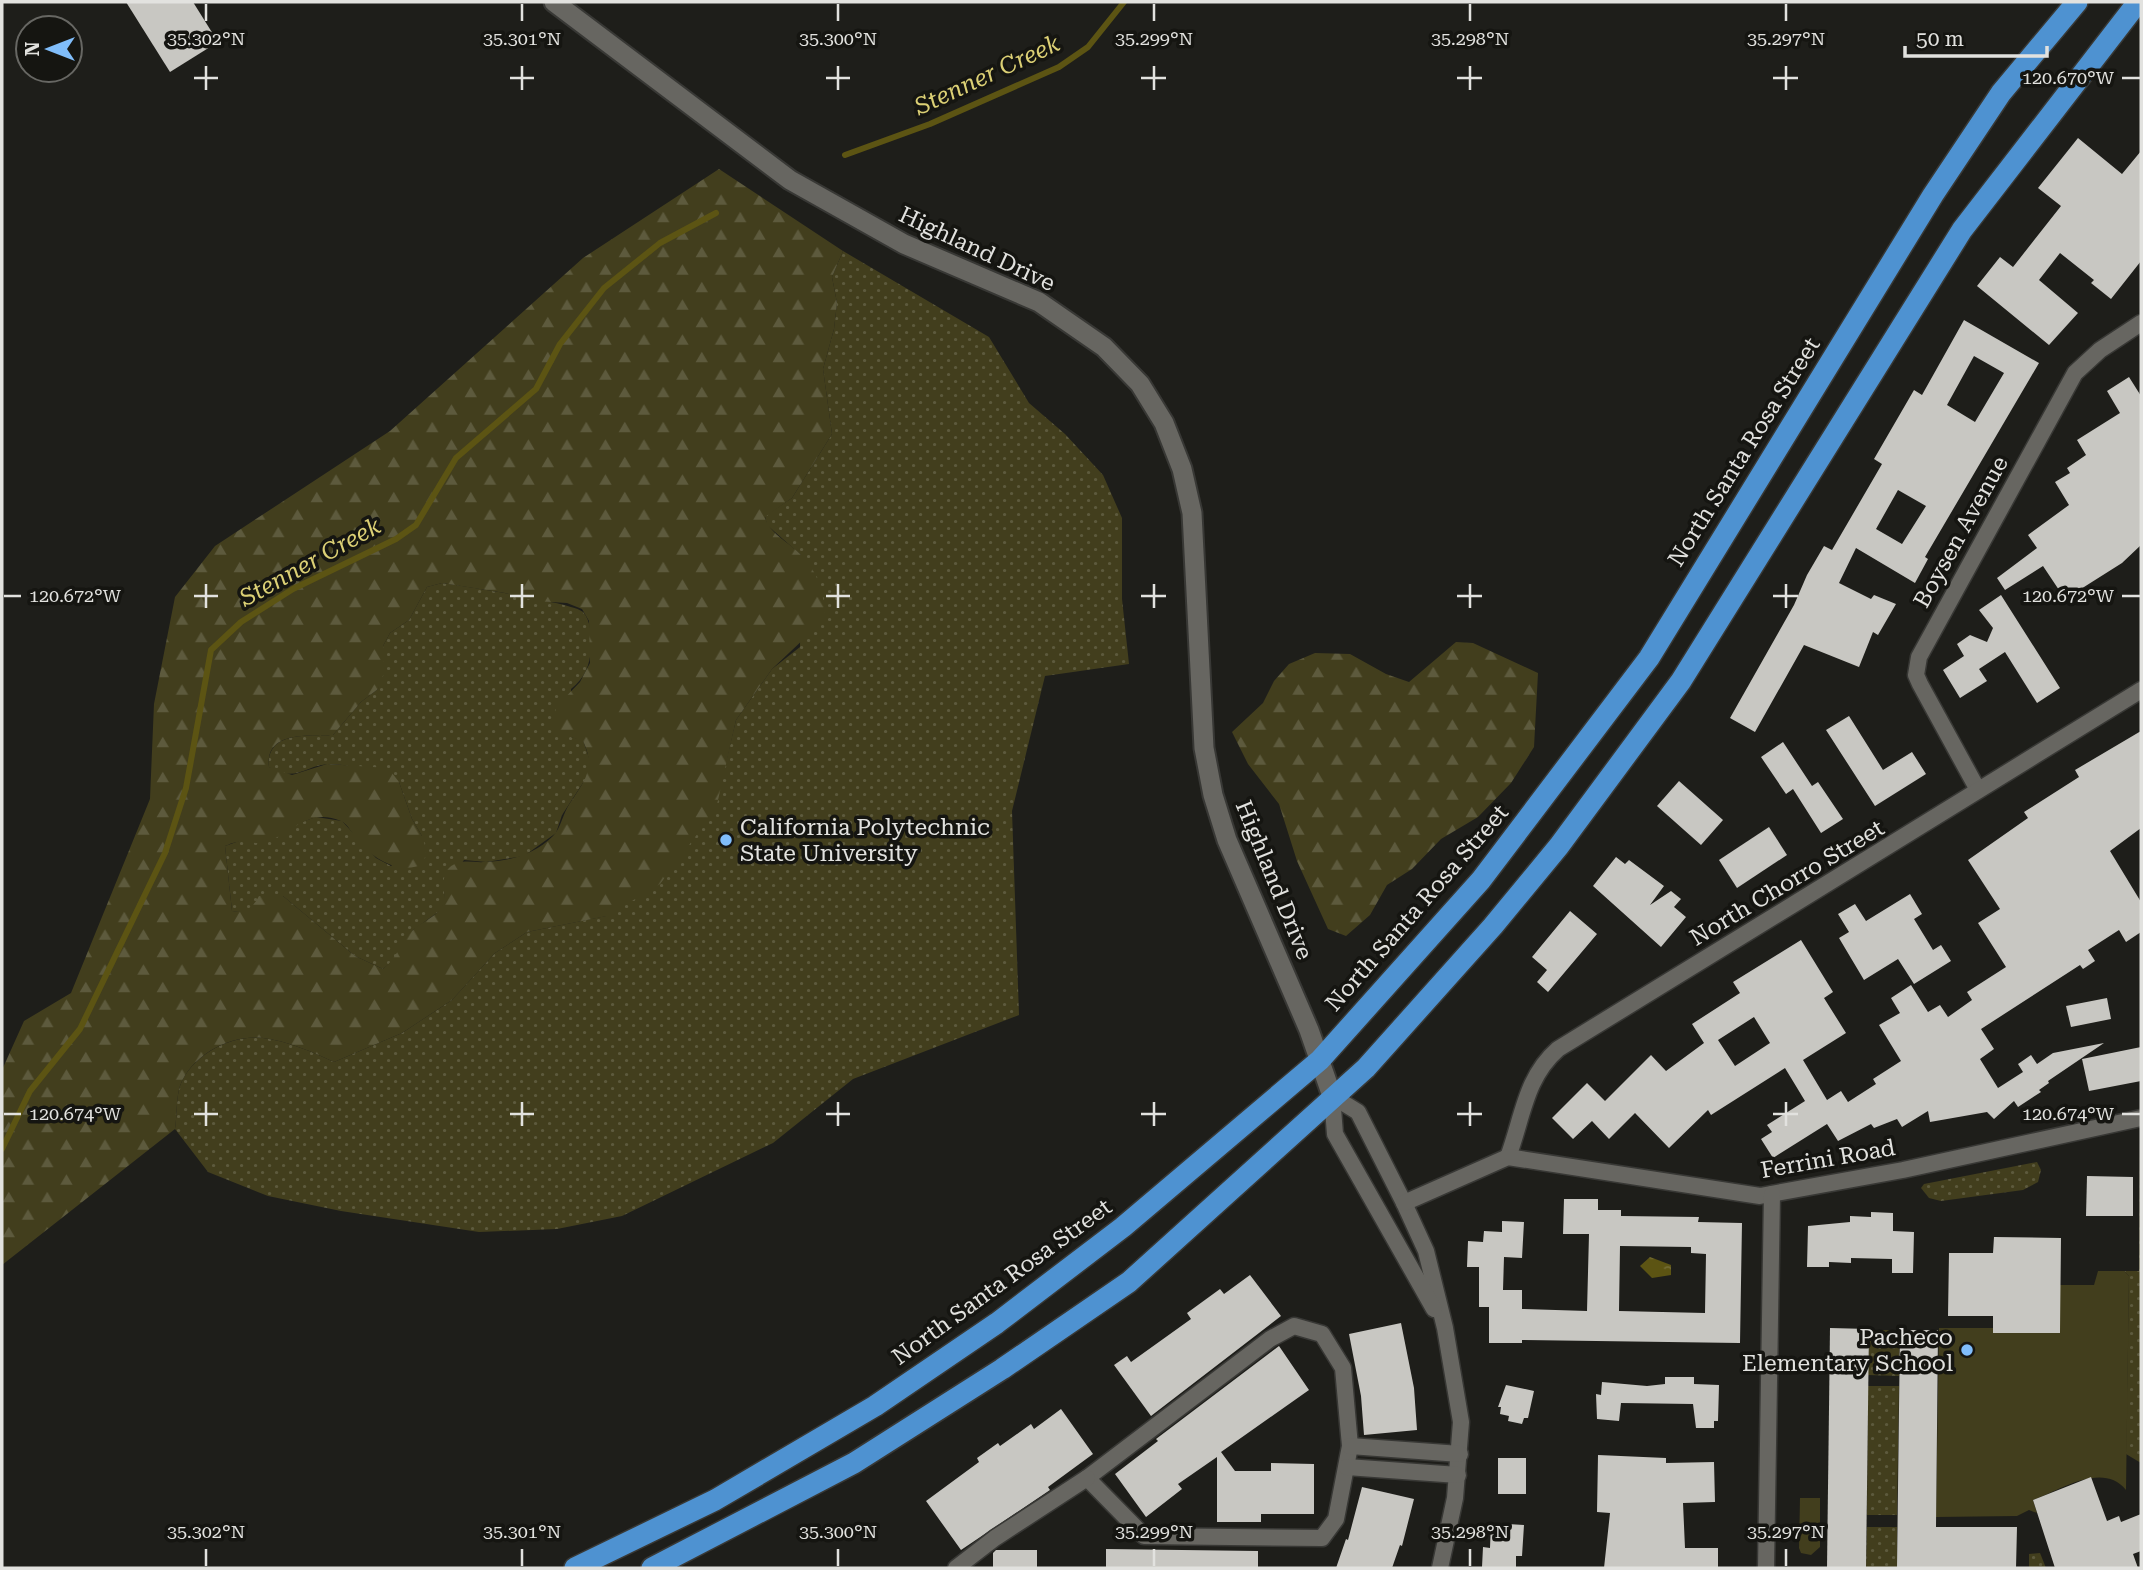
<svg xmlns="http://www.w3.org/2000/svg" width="2143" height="1570" font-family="'Roboto Serif',serif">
  <defs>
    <pattern id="grass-dots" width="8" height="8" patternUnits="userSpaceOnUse" patternTransform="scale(1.75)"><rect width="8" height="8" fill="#423e1d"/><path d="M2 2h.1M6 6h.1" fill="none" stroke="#5d5a3d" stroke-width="1.8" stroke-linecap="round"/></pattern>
    <pattern id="forest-firs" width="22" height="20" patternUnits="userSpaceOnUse" patternTransform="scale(1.75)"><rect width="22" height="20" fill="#423e1d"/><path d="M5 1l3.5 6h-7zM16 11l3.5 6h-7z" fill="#5d5a3d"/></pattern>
    <pattern id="water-ripples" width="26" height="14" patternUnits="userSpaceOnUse" patternTransform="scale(1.75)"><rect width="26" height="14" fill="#5c5413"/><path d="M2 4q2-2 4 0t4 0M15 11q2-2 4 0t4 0" fill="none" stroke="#736c35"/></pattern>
  </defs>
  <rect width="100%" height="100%" fill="#1e1e1a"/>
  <g fill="url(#grass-dots)">
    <path d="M843,251L989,337L1029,403L1065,434L1103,475L1122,518V599L1129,664L1045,676L1012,811L1019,1015L853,1079L773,1143L622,1216L557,1229L479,1232L341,1211L268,1196L208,1172L175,1129C177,1116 176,1098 180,1086C191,1055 232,1034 263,1038C287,1041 313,1052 334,1062L402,1033L452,1000L495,953L527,932L606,916L727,758L736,720L772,669L800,647L801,555L767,525L765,516L792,498L832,434L823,369L834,329L837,303L832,277Z"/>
    <path d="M442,583C461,586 576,603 583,612C591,621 591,635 591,648C590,665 585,678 571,689V737L583,740L589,758L590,772L562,815L556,833L524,856L486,862L464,860L444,888L445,901L441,910L413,930L396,958L383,969L355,956L283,896L245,912L232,911L225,846L245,839L267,841L293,825L316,817L342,821L376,858L391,866L422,836L412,819L399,782C375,773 357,765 331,764C306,764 296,784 269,767C266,731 307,736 333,735L361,702L378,689L383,646L390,633L409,620L427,587Z"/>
    <polygon points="2140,1140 2141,1140 2141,1463 2126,1454 2129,1276 2124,1271 2139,1271"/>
    <polygon points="2037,1162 2041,1170 2038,1182 2023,1190 1941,1201 1929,1198 1921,1188 1924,1184"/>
    <polygon points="1869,1330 1900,1330 1899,1376 1868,1375"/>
    <polygon points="1868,1386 1899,1386 1897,1515 1867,1515"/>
    <polygon points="1867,1527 1897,1527 1897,1568 1866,1568"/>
    <polygon points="2040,1553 2046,1568 2029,1568 2029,1554"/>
  </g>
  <g fill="url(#forest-firs)" fill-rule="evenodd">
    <path d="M719,169L843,251L832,277L837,303L834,329L823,369L832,434L792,498L765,517C769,533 787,541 799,553C818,571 825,594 825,619L772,669L736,720L716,809L660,884L607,916L527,932L495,953L452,1000L402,1033L334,1062C313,1052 287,1041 263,1038C231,1034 191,1055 180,1086C176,1098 177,1116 175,1129L2,1265V1070L24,1021L71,993L150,799L154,704L175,597L215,546L390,431L583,258ZM442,583L505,593L535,601L567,603L582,609L589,621L590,663L580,682L557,706L551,723L558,733L583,741C596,768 585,780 570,803C563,813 561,828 553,836C535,854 511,861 485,862C472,863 460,858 449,868C438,879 449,896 441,908C435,918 420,922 412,931C400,944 397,958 383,969L355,956L283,896H259C252,909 247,912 232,911L225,846C246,836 251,846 266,842C292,834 308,807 341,821C348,824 353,835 358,841C375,860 399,875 424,864L426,849L422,836L412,819L399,782L388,768L327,764L292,775L269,767C265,731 307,736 333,735L361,702L378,689L384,673L383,646L390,633L409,620L427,587Z"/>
    <polygon points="1456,642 1473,643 1538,673 1534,747 1511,783 1478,817 1441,839 1412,869 1387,885 1370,915 1346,936 1328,929 1297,861 1279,804 1248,764 1232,732 1263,703 1274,681 1289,664 1315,653 1350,654 1386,674 1409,682"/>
  </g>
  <g fill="#423e1d">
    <path d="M2098,1271H2124L2129,1276L2126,1490C2103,1461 2060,1490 2033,1500L2037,1513L2029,1510L2017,1516L1936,1517L1939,1328H1993V1333H2059L2060,1285H2094Z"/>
    <polygon points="1800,1498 1820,1498 1820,1547 1811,1555 1801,1553 1799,1548"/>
  </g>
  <polygon fill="url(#water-ripples)" points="1650,1257 1671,1265 1671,1275 1652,1278 1640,1266"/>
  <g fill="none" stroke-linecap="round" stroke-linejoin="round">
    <g stroke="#5c5413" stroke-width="6">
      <polyline points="845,155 930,124 1059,67 1088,47 1124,2"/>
      <polyline points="2,1149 30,1091 80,1029 165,853 186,788 211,650 241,622 293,589 396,539 416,525 456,458 536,389 560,344 604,288 660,243 716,213"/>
    </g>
  </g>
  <g fill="#c8c7c2" fill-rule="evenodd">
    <polygon points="126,2 193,2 218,42 170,72"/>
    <polygon points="2078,138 2122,174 2141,151 2141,261 2111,299 2091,283 2094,280 2060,253 2039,280 2078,313 2049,345 1977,286 2000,257 2013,267 2061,206 2038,188"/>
    <path d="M1964,320L2039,363L1925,557L1928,559L1915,583L1856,548L1839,583L1871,599L1874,595L1896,604L1878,635L1873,632L1859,667L1804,645L1755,732L1730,718L1794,605L1807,575L1824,546L1832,550L1882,464L1874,459L1914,390L1922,395ZM1974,356L2004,373L1975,422L1947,405ZM1898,490L1926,506L1902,544L1876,529Z"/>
    <polygon points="2129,377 2141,396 2141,545 2122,563 2065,599 2043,566 2005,590 1997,578 2037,548 2028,535 2069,505 2055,482 2070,473 2067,468 2086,455 2077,440 2120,413 2107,391"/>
    <polygon points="2001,595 2060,688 2037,703 2005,652 1979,669 1987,681 1960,698 1943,670 1964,656 1957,644 1970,635 1987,642 1993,628 1979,610"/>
    <polygon points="1849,716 1883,770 1912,752 1926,774 1875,806 1826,730"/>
    <path d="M2141,731V828L2110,851L2141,902V932L2126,942L2119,930L2088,950L2095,961L2083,969L2080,965L1981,1029L1994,1049L1980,1059L1998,1088L2023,1072L2018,1064L2031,1055L2037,1064L2053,1053L2104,1043L2048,1081L2049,1083L2039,1090L2041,1092L2018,1107L2014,1101L1994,1119L1987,1112L1930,1122L1928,1111L1902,1127L1897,1119L1874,1128L1871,1124L1838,1141L1827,1124L1773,1158L1761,1139L1772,1132L1767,1125L1805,1101L1785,1068L1711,1115L1708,1110L1669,1148L1635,1113L1609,1139L1592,1121L1573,1139L1552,1118L1587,1083L1605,1101L1651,1055L1666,1071L1704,1043L1692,1024L1740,993L1733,982L1801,940L1833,992L1824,998L1846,1033L1803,1060L1827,1100L1841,1091L1848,1102L1876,1084L1873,1079L1901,1061L1879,1025L1900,1013L1891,998L1911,985L1928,1012L1940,1005L1948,1017L1972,1000L1967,992L2006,967L1978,923L2000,909L1968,860L2028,818L2024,812L2079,777L2075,770ZM1754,1017L1770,1043L1735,1066L1718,1040Z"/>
    <polygon points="1783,742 1812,786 1818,782 1843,819 1821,833 1793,789 1786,794 1761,757"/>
    <polygon points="1679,781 1723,820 1701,845 1657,806"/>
    <polygon points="1769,827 1787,855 1737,888 1719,860"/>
    <polygon points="1616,857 1625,864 1629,860 1664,886 1650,905 1671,891 1681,899 1674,907 1686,917 1661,947 1593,886"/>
    <polygon points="1910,894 1922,914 1914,919 1933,950 1941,945 1951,961 1914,984 1898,959 1864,980 1839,938 1849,932 1838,914 1855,904 1866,921"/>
    <polygon points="1570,911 1597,934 1548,992 1537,982 1547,970 1532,957"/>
    <polygon points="2107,998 2111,1019 2071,1027 2066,1006"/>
    <polygon points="2141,1047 2141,1081 2089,1091 2082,1059"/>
    <polygon points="2087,1176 2133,1177 2133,1216 2086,1216"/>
    <path d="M1564,1199H1598V1210H1621V1216L1699,1217L1698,1222L1742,1223L1740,1343L1522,1340V1343H1489V1307H1479V1267H1467L1468,1241L1483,1242L1484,1231L1502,1232V1221L1524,1222L1522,1258L1504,1257L1503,1290H1522V1309L1587,1311L1589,1234H1563ZM1620,1246L1691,1247V1253L1706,1254L1705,1313L1619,1311Z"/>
    <polygon points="1871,1212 1893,1213 1893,1231 1914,1232 1913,1273 1892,1273 1892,1259 1851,1258 1851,1263 1829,1262 1829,1267 1807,1267 1808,1226 1850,1222 1850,1216 1871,1217"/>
    <polygon points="1994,1237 2061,1238 2060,1333 1993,1333 1993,1316 1948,1316 1949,1253 1993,1253"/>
    <polygon points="1250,1275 1281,1316 1151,1416 1114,1365 1127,1356 1131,1362 1191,1319 1187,1313 1220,1289 1224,1294"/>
    <polygon points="1401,1323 1414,1388 1417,1430 1364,1435 1361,1396 1349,1334"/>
    <polygon points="1830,1328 1869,1329 1866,1568 1827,1568"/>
    <polygon points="1900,1330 1938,1330 1936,1527 2017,1527 2016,1568 1897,1568"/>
    <polygon points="1279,1346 1309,1390 1221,1452 1235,1471 1271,1471 1271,1463 1314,1464 1314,1514 1261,1514 1261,1522 1217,1522 1217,1457 1178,1484 1182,1489 1146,1517 1115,1474 1158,1441 1156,1439"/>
    <polygon points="1665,1377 1694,1377 1694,1384 1719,1385 1718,1421 1714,1421 1714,1428 1696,1428 1693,1404 1621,1403 1619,1421 1597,1419 1596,1394 1601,1395 1602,1382 1647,1386 1665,1384"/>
    <polygon points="1506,1385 1534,1391 1528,1418 1524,1418 1522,1424 1508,1421 1509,1416 1500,1414 1501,1407 1498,1407"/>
    <polygon points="1061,1409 1093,1454 1048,1487 1050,1490 961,1550 926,1501 979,1462 977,1458 998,1443 1000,1446 1031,1424 1034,1429"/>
    <polygon points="1598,1455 1666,1458 1666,1463 1714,1462 1715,1502 1683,1503 1685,1548 1718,1548 1718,1568 1604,1568 1610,1513 1597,1512"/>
    <rect x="1498" y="1458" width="28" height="36"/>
    <polygon points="2091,1477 2107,1521 2119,1516 2121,1522 2141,1514 2141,1551 2133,1554 2138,1568 2055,1568 2033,1500"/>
    <polygon points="1362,1487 1414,1499 1402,1546 1400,1545 1392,1568 1336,1568 1346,1539 1348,1540"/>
    <polygon points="1491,1523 1524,1525 1522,1556 1516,1556 1516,1568 1482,1567 1483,1547 1490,1548"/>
    <polygon points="1106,1549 1258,1551 1258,1568 1106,1568"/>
    <polygon points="996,1550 1037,1550 1037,1568 993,1568 993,1553"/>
  </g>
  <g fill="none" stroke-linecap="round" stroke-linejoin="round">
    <g stroke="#383835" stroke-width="19">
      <g id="minor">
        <polyline points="1978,790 1920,684 1916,675 1919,657 2075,373 2100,350 2141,323"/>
        <polyline points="1332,1096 1358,1112 1404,1203 1426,1251 1445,1328 1461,1422 1455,1498 1440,1568"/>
        <polyline points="1332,1096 1335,1134 1434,1309"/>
        <path d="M1508,1157C1523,1117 1525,1078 1558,1049C1752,929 1948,811 2141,690"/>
        <polyline points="1404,1203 1508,1157 1760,1196 1903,1170 2141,1118"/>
        <polygon points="1294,1326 1322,1334 1343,1368 1350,1446 1336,1519 1322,1538 1144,1536 1087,1478 1270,1339"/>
        <polyline points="1350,1446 1460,1454"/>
        <polyline points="1347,1467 1458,1475"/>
        <polyline points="956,1568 995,1538 1087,1478"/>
        <polyline points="1766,1568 1772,1194"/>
      </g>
    </g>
    <g stroke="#383835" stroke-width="23">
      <polyline id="tertiary" points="554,2 790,180 904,244 1039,302 1104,347 1140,384 1164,423 1182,469 1192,513 1204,748 1213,795 1227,840 1309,1030 1332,1096"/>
    </g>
    <g stroke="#383835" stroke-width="24">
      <g id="trunk">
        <polyline points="575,1568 715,1500 875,1406 997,1323 1123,1227 1320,1060 1481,880 1649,658 1933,195 2001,93 2077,2"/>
        <polyline points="652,1568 854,1463 1002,1369 1129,1282 1366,1068 1493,926 1559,846 1681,681 1962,230 2138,2"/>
      </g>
    </g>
    <use href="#minor" stroke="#676661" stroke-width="16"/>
    <use href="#tertiary" stroke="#676661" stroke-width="19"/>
    <use href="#trunk" stroke="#4e92d1" stroke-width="21"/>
  </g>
  <path fill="none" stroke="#e2e2df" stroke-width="2.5" d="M206,4V21M522,4V21M838,4V21M1154,4V21M1470,4V21M1786,4V21M206,66V90M522,66V90M838,66V90M1154,66V90M1470,66V90M1786,66V90M194,78H218M510,78H534M826,78H850M1141,78H1166M1457,78H1482M1773,78H1798M2122,78H2140M206,584V608M522,584V608M838,584V608M1154,584V608M1470,584V608M1786,584V608M4,596H21M194,596H218M510,596H534M826,596H850M1141,596H1166M1457,596H1482M1773,596H1798M2122,596H2140M206,1102V1126M522,1102V1126M838,1102V1126M1154,1102V1126M1470,1102V1126M1786,1102V1126M4,1114H21M194,1114H218M510,1114H534M826,1114H850M1141,1114H1166M1457,1114H1482M1773,1114H1798M2122,1114H2140M206,1549V1566M522,1549V1566M838,1549V1566M1154,1549V1566M1470,1549V1566M1786,1549V1566"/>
  <g fill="#80bdfa" stroke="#151511" stroke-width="2.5">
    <circle cx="726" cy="840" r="7"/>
    <circle cx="1967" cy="1350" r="7"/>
  </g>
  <g text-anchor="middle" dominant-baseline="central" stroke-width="7" stroke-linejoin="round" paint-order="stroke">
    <g font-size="23" fill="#e2e2df" stroke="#151511">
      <text transform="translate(977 249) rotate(25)">Highland Drive</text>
      <text transform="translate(1744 452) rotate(-58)">North Santa Rosa Street</text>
      <text transform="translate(1961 532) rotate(-61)">Boysen Avenue</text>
      <text transform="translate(1274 880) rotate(68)">Highland Drive</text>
      <text transform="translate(1787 883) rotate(-31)">North Chorro Street</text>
      <text transform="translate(1417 908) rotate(-49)">North Santa Rosa Street</text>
      <text transform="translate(1828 1159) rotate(-10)">Ferrini Road</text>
      <text transform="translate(1002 1282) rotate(-36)">North Santa Rosa Street</text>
    </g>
    <g font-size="23" fill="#e2e2df" stroke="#151511" text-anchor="start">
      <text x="740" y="827">California Polytechnic<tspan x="740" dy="26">State University</tspan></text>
      <text x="1953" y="1337" text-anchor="end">Pacheco<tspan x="1953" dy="26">Elementary School</tspan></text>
    </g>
    <g font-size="24" font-style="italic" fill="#dcd075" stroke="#151511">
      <text transform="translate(987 75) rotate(-25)">Stenner Creek</text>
      <text transform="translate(310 562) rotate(-29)">Stenner Creek</text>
    </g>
  </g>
  <g font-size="18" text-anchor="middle" fill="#e2e2df" stroke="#151511" stroke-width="7" stroke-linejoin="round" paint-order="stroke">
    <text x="206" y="45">35.302°N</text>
    <text x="522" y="45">35.301°N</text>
    <text x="838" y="45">35.300°N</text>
    <text x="1154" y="45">35.299°N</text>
    <text x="1470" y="45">35.298°N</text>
    <text x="1786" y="45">35.297°N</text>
    <text x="2068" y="84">120.670°W</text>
    <text x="2068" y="602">120.672°W</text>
    <text x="75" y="602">120.672°W</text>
    <text x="2068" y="1120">120.674°W</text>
    <text x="75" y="1120">120.674°W</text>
    <text x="206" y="1538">35.302°N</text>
    <text x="522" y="1538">35.301°N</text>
    <text x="838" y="1538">35.300°N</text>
    <text x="1154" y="1538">35.299°N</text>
    <text x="1470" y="1538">35.298°N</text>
    <text x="1786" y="1538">35.297°N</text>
  </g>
  <rect width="2143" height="1570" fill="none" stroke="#e2e2df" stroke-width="7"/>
  <g transform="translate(49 49) rotate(270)"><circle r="33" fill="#151511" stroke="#676763" stroke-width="2"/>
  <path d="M0-5L12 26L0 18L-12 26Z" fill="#80bdfa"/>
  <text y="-10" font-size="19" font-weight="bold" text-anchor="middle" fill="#e2e2df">N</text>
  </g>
  <path d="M1905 46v10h142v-10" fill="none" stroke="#e2e2df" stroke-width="3.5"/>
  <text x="1916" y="46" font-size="21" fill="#e2e2df" stroke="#151511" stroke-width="5" paint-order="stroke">50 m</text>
</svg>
